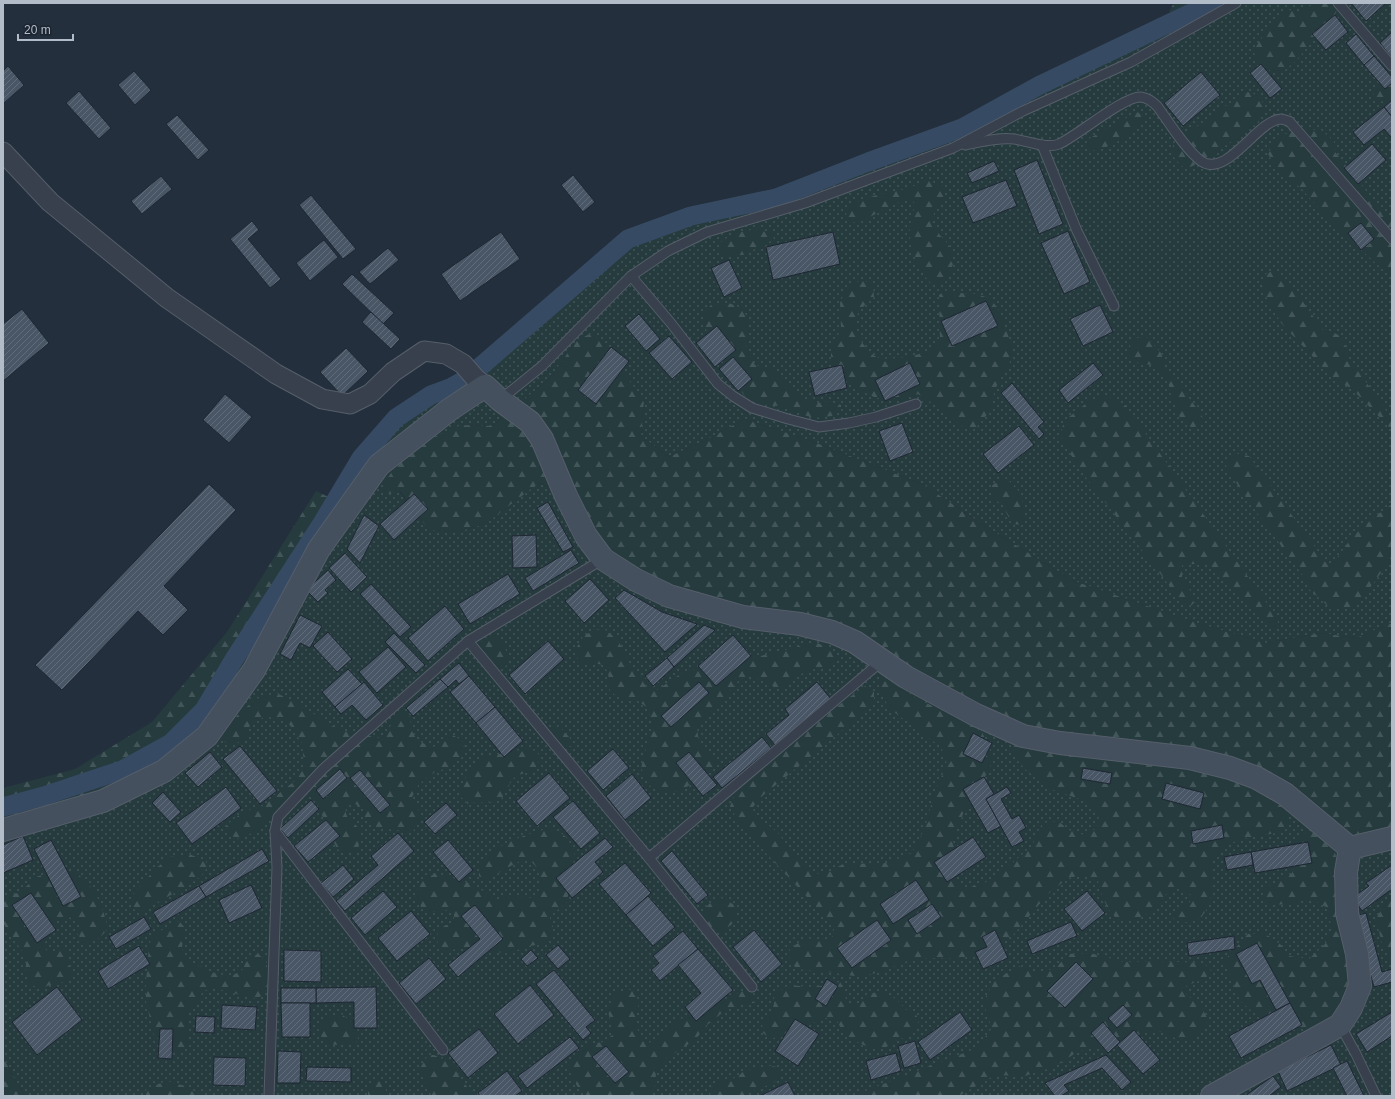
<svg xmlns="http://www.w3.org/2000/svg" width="1395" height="1099" font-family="Arial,sans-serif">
  <defs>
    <pattern id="grass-dots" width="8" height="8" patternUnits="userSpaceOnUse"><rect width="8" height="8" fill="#253b3d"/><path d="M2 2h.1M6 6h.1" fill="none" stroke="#425558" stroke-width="1.8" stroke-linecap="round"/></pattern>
    <pattern id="forest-firs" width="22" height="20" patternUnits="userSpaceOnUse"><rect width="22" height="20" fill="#253b3d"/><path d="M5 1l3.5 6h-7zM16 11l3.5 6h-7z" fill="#425558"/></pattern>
    <pattern id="building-hatch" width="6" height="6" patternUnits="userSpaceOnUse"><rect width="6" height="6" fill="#495665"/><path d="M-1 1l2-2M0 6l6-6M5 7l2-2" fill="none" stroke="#616c7a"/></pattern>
  </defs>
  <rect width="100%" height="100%" fill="#232f3c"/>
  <polygon fill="url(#grass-dots)" points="1212,3 1392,3 1392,623 1356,638 1321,633 1266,643 1197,623 1074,581 988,528 924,485 809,440 744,419 712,437 669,457 641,436 644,401 577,340 550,378 493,426 461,425 399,491 429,530 460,531 485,524 538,483 552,488 825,635 1392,835 1392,1096 26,1096 19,1087 3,1057 3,830 103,801 321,525 361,458 396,418 431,395 450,388 466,379 628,239 691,216 776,198 868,162 962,128 1040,85"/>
  <g fill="url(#forest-firs)">
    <polygon points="1174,3 1233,3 1191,26 1182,27 1169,11"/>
    <polygon points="1315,3 1342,3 1339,9 1295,62 1283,71 1273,73 1255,58 1254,50 1272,22 1289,10 1300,12"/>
    <polygon points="1392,82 1392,102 1376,101 1373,93 1377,87"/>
    <path d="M1248,92C1259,95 1263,100 1266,111L1257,123L1243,135L1227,144L1213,157L1188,168L1181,166L1173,156V144L1224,107Z"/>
    <path d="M1137,112L1143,115L1144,120C1133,135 1113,145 1095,151L1085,145L1090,138Z"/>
    <polygon points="1300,129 1321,130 1334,141 1335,152 1375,202 1392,219 1392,278 1331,222 1301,188 1280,173 1268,154 1277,137"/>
    <path d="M929,180L942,187L945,196L934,213L931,225L948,244L954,261L947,281L932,285C918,269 908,248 910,226C911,218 915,211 914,202L903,200L858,223L847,221L846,210L858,201L883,193L906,189Z"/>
    <path d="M758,229L775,233L773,240L743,255H726L721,251V242C732,233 744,231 758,229Z"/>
    <polygon points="1272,271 1292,286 1324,332 1332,332 1343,337 1347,355 1392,419 1392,430 1352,389 1332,377 1281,323 1260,286 1266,274"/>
    <path d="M864,280L873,286L874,297C867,303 859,309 856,318C852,331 867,354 879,358C891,361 924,355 934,348C936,347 938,344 940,342L939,295L949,289L960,293L976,294L989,298L998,308L1012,346L1011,360L995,389L990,411L975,429H964L950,415L918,394L903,399L876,398L853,387L831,361V348L837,338L841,328L840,302L846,291L852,283Z"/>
    <polygon points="729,303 743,309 749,322 749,337 746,349 755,365 769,368 781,376 800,397 817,403 828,401 841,405 841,411 832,416 813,418 779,406 765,405 750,401 743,394 703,324 703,314 711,305"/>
    <polygon points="594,332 644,401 641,436 669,457 712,437 744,419 809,440 924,485 988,528 1074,581 1197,623 1266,643 1321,633 1356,638 1392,623 1392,835 1353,852 1221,761 1036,740 858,647 648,591 552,488 539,483 485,524 460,531 429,530 400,491 384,495 383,485 397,464 427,440 461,425 493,426 550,378 577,340"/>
    <polygon points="1145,336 1161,353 1165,367 1175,380 1181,384 1189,398 1201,414 1203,419 1202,424 1192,428 1180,418 1171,396 1168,381 1157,366 1139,363 1127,355 1131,340"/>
    <polygon points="1104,394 1126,406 1278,619 1278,629 1265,624 1232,587 1206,563 1182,565 1182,577 1196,600 1192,605 1185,606 1078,467 1060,436 1064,421 1088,402"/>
    <path d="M1233,453L1249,456L1330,568L1352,537L1373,518L1392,504C1392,513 1394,549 1391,556C1386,568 1361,601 1350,609L1328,606L1309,589L1306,580L1242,492L1226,466Z"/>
    <path d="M1005,478C1008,481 1012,483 1015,486C1022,494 1028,515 1023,525L1012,524L1002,504L991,498L992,485Z"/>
    <polygon points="316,491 349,507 254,670 164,771 3,830 3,788 75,769 152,722 227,632"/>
    <path d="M603,628L618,640L631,666L646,686L657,690L685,671L770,654L815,642L829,648L837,657L834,664L828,668H817L804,672L785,687L776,688L762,680L749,676L739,680L721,702L709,712L697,727C699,746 700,750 717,758V765L681,791L663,793L650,786L641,768L652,726L648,708L638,701L621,699L610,691L608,672L603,665L594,663L581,664L574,652L584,635Z"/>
    <polygon points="495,637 504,645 509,659 507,665 501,669 489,663 479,653 479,645 484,638"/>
    <path d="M890,677L915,698L964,720L982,732L993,757L990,768L963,814L953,840L957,881L966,888L983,884L1003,871L1033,845L1035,836L1043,823L1058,821L1069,830L1084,835L1097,828L1099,816L1082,800L1051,789L1026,770L1017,760L1012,747L1021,742L1215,769L1280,802L1289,812L1288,824L1276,833L1251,837L1230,843L1212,860L1211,874L1212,885L1210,904L1201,918L1183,923L1173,918L1176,908L1190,902L1191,895L1180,888L1165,895L1154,910L1137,920H1118C1107,910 1101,896 1098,881L1083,875L1068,878L1048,894L1013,935L962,959L931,958L907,961L886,970L861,977L828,972L797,969L789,961L790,948L807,938L822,941L834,936V924L819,910L740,825L730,806L736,792L777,750L865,686L874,691V702L850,724L760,798L753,807L754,814L777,832L793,852L816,874L831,871L843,864L888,863L912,853L925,828L934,794L947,764L941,747L890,709L880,692L879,680Z"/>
    <path d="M276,693L296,702L332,726L349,732L380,738L388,731L396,714L403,712L410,717L411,728L417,741L434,747L444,740L453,735L465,743L462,757L450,767L435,772L419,784L412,797C420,810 424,818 413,831H405L377,828L364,818V810L354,803L346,807C344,820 353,820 359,829C360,832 361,836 362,839L355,851H341L337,849L314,797L301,789L287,800L260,829L240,839L228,835L226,827L231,821L245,811L263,806L296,780L304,764L302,743L287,721L265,716L249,727L246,738L231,746L222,740L227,725L243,710L256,699Z"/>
    <polygon points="559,726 570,738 571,746 565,747 556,745 547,730"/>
    <path d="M526,749L536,751L541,758C539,761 537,766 534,769C528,774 517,773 512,780C507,786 507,797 498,800C486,805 479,800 468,804L461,797V786L471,768L482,757Z"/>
    <path d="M554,828L566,837L575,851L567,902L561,908L550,914V920L553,927L550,939L543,944L522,947L512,954L460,947L448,952L440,948L437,940L438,932L444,926L454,923V915L447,910L435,912L423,910L415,897L420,882L436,873L472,884L497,900L505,896L533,898L541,890C540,875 540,868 527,858C512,864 499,874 484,880L479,876C479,873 479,869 480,867C490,845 532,831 554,828Z"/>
    <polygon points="1311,832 1324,837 1334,849 1337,860 1355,978 1336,1018 1312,1031 1254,1013 1240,1001 1224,961 1248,934 1264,933 1280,944 1289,956 1309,959 1325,944 1332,928 1326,907 1311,899 1289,904 1272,905 1261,898 1266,887 1282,880 1292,873 1295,839 1302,834"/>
    <polygon points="189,854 206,861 207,868 200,877 187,886 142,911 133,909 131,897 155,869 170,857"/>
    <path d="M72,871C95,883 102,905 108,928C102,937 95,942 85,945L77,933L80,924L73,917L58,920L43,946L47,951H54L62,946C69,951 69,955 67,963L72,970L69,981L53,984L42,988L30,985L25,973L26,964L24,954L3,923V900L9,894L19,893L38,876Z"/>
    <polygon points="1392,896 1392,964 1382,944 1376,919 1386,901"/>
    <path d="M721,898L735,905C741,919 734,923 723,931H715L705,922L704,911L709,904Z"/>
    <path d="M179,921L185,928V937L182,946L184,957C197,965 216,977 232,975C236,974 240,971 243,969L247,958L258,954L266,960L269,977L266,993L256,999L222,990L214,986L202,992C201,995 200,1000 197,1003C195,1006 190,1009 189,1012C182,1030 198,1042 177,1054L154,1035L146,1002V981L149,946L152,937L169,925Z"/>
    <polygon points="1090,953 1124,962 1158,961 1202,963 1211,969 1206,978 1186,986 1187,996 1199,1002 1208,1020 1202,1031 1192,1040 1175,1038 1155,1030 1077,1052 1056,1066 1025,1076 995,1075 959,1096 855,1096 857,1094 977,1048 992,1028 983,1002 995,980 1020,966 1037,973 1056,968 1068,954"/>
    <path d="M840,982C845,989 844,996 848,1004H858L870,993L884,992L897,1000L905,1009L916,1015L919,1021L913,1032L901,1039L886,1047L872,1049L849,1038L841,1029L838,1022L835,1019L826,1018L771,1039L763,1033L762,1023C772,1013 775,1010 774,996C788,981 794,986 812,987C821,987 831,983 840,982Z"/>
    <polygon points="633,989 639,1002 636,1019 639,1037 649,1043 665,1032 676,1020 681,1019 743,991 753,994 755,999 754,1003 739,1005 727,1009 707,1025 695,1040 667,1058 656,1073 655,1085 651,1096 585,1096 577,1086 568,1069 571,1061 589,1044 603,1042 614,1034 607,1008 616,993"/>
    <path d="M341,1014C347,1018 357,1026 359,1034C359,1037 357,1040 356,1043C344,1045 333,1047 323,1041L318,1028L327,1018Z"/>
    <path d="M428,1055H434L448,1061L457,1071L463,1082L475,1096H431C430,1087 422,1079 419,1070Z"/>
    <polygon points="3,1057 19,1087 26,1096 3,1096"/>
    <polygon points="770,1066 778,1067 781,1072 781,1077 775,1082 742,1096 710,1096 712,1085 723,1080 736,1078 745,1070"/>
    <polygon points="384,1079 387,1096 368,1096 368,1090 377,1080"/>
    <polygon points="167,1081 185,1086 203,1096 143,1096 147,1088"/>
  </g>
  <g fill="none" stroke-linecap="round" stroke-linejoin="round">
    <polyline stroke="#364b63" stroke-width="19" points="3,807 44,796 122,770 171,743 204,710 233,661 321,525 361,458 396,418 431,395 450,388 466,379 628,239 691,216 776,198 868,162 962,128 1040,85 1212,3"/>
  </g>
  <g fill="url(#building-hatch)" stroke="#1e2733">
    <polygon points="1351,3 1386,3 1366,21"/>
    <polygon points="1335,15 1348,32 1326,50 1312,34"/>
    <polygon points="1392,32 1392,58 1380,43"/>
    <polygon points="1356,34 1374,56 1364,65 1346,43"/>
    <polygon points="1374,56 1392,77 1392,83 1385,89 1364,65"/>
    <polygon points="1261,64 1282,89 1270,98 1250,73"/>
    <polygon points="8,66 24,85 3,104 3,71"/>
    <polygon points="134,71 151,90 135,105 118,85"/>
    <polygon points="1201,72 1220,95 1183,126 1164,103"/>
    <polygon points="79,91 111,128 99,139 66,103"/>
    <polygon points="1392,100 1392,117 1384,107"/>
    <polygon points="1384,107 1392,117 1392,138 1384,129 1364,145 1353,132"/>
    <polygon points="177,115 209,150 198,160 166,124"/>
    <polygon points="1372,144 1386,160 1358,184 1344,168"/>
    <polygon points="1037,160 1063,224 1039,234 1014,170"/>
    <polygon points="994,161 999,171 972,183 967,173"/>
    <polygon points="573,175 595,202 583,212 561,185"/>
    <polygon points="161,176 172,189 142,214 131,201"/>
    <polygon points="1006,180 1017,206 973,223 962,197"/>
    <polygon points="311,195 356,249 343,259 299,205"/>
    <polygon points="252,221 259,230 248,239 281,279 270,288 230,239"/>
    <polygon points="1361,223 1374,239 1361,250 1348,233"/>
    <polygon points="1068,231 1090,282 1064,294 1041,243"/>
    <polygon points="501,232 520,259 460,301 441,274"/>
    <polygon points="833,232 840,264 773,280 766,247"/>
    <polygon points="324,240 338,257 310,281 296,263"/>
    <polygon points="388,248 399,260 370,284 359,272"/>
    <polygon points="729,260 742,288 724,297 711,268"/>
    <polygon points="352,274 394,313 383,324 342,284"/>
    <polygon points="986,301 998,326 952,346 941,321"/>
    <polygon points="1100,305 1113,332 1083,346 1070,319"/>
    <polygon points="22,309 49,343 3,381 3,324"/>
    <polygon points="371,312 400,339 391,349 362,322"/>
    <polygon points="639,314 660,339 646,351 625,326"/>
    <polygon points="717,326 736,350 715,367 696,343"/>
    <polygon points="669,336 692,362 672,379 649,353"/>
    <polygon points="611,347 629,361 596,404 578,390"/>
    <polygon points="346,348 368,371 342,396 320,372"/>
    <polygon points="733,357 752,379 738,391 719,369"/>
    <polygon points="910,363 920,384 885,401 875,380"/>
    <polygon points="1093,363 1103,375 1068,403 1059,390"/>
    <polygon points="842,365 847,388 815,396 809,372"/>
    <polygon points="1012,383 1044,422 1038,427 1044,434 1039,439 1001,393"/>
    <polygon points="225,394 252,417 229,443 203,420"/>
    <polygon points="902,423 913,452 890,461 879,431"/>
    <polygon points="1019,426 1034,445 998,473 983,454"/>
    <polygon points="209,484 236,510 164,586 188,610 163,635 138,611 62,690 35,665"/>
    <polygon points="414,494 428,509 394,540 380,524"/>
    <polygon points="548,502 573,547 563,552 537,508"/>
    <polygon points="364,515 379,526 360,563 347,549"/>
    <polygon points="536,535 537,567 513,568 512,536"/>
    <polygon points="571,550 579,563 533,591 525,578"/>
    <polygon points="345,553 367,577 351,592 329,568"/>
    <polygon points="328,570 336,580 325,590 328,593 318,602 306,590"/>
    <polygon points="508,574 520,594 470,624 458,604"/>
    <polygon points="590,579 609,600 584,623 565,601"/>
    <polygon points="371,584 411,627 400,637 360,594"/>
    <polygon points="624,590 662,612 697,624 665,652 615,598"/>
    <polygon points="445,606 464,629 428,661 408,638"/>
    <polygon points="300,615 322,626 310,648 300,643 291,660 280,654"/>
    <polygon points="704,625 715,630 674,667 667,658"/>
    <polygon points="328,632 352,659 337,672 313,646"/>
    <polygon points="394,633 425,665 416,673 385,642"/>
    <polygon points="733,635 751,656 716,686 698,666"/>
    <polygon points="548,641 564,659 525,694 509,675"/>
    <polygon points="388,647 406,667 377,693 359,672"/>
    <polygon points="667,658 674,667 653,686 645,676"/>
    <polygon points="459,663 469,676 459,684 456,680 448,687 440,679"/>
    <polygon points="348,669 362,684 335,707 322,692"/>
    <polygon points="469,676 495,707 476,723 450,692"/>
    <polygon points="440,679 448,687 413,716 406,708"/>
    <polygon points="364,682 383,705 366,720 352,705 341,714 335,707"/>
    <polygon points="699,682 709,693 671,727 661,716"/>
    <polygon points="817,682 831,699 775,745 766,734 789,715 785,709"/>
    <polygon points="495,707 523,741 504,757 476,723"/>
    <polygon points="973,733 992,743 982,763 963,754"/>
    <polygon points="762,737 771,748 722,788 713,777"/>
    <polygon points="240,746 277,791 260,804 223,759"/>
    <polygon points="613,749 629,768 603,790 587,771"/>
    <polygon points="210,752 222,767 198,787 185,773"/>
    <polygon points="689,752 717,785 703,796 676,763"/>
    <polygon points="1083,768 1112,773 1110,784 1081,779"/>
    <polygon points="340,769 347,778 323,799 316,790"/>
    <polygon points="360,770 390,805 380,813 350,778"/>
    <polygon points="549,773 570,798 537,826 516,801"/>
    <polygon points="632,774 651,798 625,820 606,796"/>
    <polygon points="984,777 994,794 986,799 1001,826 988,833 963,789"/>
    <polygon points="1166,783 1204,793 1200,809 1162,799"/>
    <polygon points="226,787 241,808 192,844 176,823"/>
    <polygon points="1007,787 1011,793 1001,799 1012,819 1019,815 1026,828 1019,832 1024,841 1012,847 986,799"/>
    <polygon points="163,792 181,812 170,822 152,803"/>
    <polygon points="311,800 319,809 288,838 280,829"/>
    <polygon points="573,801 600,833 581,849 553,817"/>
    <polygon points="446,803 457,815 435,834 424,822"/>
    <polygon points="326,820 340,836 308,862 294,846"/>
    <polygon points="1222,825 1224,838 1193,844 1191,831"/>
    <polygon points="398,833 414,851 345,911 336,901 378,865 371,856"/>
    <polygon points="23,836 33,860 3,873 3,845"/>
    <polygon points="973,837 986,857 947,882 934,862"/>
    <polygon points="605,838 613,847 595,862 603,872 572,898 556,878"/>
    <polygon points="51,840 81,897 63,906 34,849"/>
    <polygon points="448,840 473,870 459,882 433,852"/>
    <polygon points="1308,842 1312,863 1255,873 1251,852"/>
    <polygon points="262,849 269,861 206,897 199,886"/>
    <polygon points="672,851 708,895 697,904 661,861"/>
    <polygon points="1251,852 1253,865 1227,870 1224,857"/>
    <polygon points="625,863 651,893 626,915 599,884"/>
    <polygon points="343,865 354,879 333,897 321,883"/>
    <polygon points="1392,865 1392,889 1362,911 1353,897 1369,886 1366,883"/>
    <polygon points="916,880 929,900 893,924 880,904"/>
    <polygon points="251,885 262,908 229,923 219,900"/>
    <polygon points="199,886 206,897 160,924 153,912"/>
    <polygon points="383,891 397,907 365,935 351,918"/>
    <polygon points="1087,891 1105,913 1082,931 1064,909"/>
    <polygon points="31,893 56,930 37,943 12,905"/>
    <polygon points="648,896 675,927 653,946 626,915"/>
    <polygon points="932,904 941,917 917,934 908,920"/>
    <polygon points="475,905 503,939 458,977 448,965 480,939 461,916"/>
    <polygon points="411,911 430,934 397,961 378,938"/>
    <polygon points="1366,913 1382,972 1392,969 1392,982 1374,987 1354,916"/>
    <polygon points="144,917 151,929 116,949 109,937"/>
    <polygon points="877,920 891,940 852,968 837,948"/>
    <polygon points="1071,922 1077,936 1032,954 1027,941"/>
    <polygon points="754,930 782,964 761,982 733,947"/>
    <polygon points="995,930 1008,958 983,969 975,952 987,947 982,937"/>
    <polygon points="683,931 698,949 660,981 651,970 659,963 653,956"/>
    <polygon points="1234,936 1235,949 1189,956 1187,943"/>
    <polygon points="1257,943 1290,1003 1276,1010 1260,980 1252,984 1236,954"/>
    <polygon points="558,945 570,959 558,969 546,955"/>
    <polygon points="139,946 150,964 108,989 98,971"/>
    <polygon points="698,949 733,990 696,1021 685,1007 701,993 678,965"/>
    <polygon points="284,950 321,951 321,982 284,981"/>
    <polygon points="531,950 538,958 527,966 521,959"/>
    <polygon points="429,958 446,979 416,1004 399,983"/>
    <polygon points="1076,962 1093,979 1065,1008 1047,991"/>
    <polygon points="554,970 595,1020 586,1027 591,1033 583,1040 536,984"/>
    <polygon points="827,979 838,986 826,1006 815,999"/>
    <polygon points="530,985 554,1015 518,1044 494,1014"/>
    <polygon points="57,987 82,1020 37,1055 12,1022"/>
    <polygon points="376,987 377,1028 354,1028 354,1002 316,1003 316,988"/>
    <rect x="281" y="988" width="35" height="15"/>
    <polygon points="281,1003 310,1003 310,1037 282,1037"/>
    <polygon points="1290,1003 1302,1025 1241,1058 1229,1036"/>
    <polygon points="222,1005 257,1007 255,1030 221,1028"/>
    <polygon points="1123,1005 1132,1015 1117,1028 1108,1018"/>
    <polygon points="960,1012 972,1030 930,1060 918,1042"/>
    <polygon points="1392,1012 1392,1036 1367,1052 1356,1034"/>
    <polygon points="196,1016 215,1017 214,1033 195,1032"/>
    <polygon points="795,1019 819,1034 798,1066 775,1051"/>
    <polygon points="1103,1022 1120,1042 1108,1053 1091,1033"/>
    <polygon points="160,1029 173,1029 172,1059 158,1058"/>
    <polygon points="479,1029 498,1053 468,1078 448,1053"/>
    <polygon points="1134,1030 1160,1060 1143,1074 1117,1045"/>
    <polygon points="570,1037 579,1048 527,1088 518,1076"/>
    <polygon points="915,1041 921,1063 904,1068 898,1046"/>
    <polygon points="1331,1045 1341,1065 1287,1091 1278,1071"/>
    <polygon points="606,1046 629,1072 615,1083 592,1057"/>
    <polygon points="278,1051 301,1052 300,1083 277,1083"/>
    <polygon points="896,1053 901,1071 871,1080 866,1061"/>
    <polygon points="1106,1055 1131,1082 1122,1090 1102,1068 1064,1085 1069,1091 1061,1096 1055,1096 1045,1083"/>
    <polygon points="214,1057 246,1058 245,1086 213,1085"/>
    <polygon points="1347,1061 1364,1096 1347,1096 1333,1068"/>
    <polygon points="307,1067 351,1068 351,1082 306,1081"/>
    <polygon points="507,1071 522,1091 515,1096 480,1096 478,1093"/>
    <polygon points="1273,1076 1281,1087 1269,1096 1245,1096"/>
    <polygon points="788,1082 795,1096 760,1096"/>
  </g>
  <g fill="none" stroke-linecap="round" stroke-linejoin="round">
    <g stroke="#555e6a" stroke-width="11">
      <g id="lane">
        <polyline points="1338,3 1392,66"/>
        <path d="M965,145C981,142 998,137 1014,139C1027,141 1047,149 1059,144C1077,136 1124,96 1141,97C1148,98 1152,101 1157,106C1169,122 1185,149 1201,161C1227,179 1257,120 1281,119C1283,119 1287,121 1289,121L1392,239"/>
        <polyline points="1042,145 1077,231 1114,306"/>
        <polyline points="631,276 670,322 718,384 733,396 752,408 788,419 819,427 849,423 876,417 916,404"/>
        <polyline points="500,400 542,366 631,276 668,251 707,232 805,203 953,148 1023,111 1131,62 1236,3"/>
        <polyline points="603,559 468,641 649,858 752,987"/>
        <polyline points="275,831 443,1050"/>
        <polyline points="649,858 883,660"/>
        <polyline points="1340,1025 1356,1054 1376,1096"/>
        <polyline points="269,1096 277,867 275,831 278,817 323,769 468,641"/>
      </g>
    </g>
    <g stroke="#555e6a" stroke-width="21">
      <polyline id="street" points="3,152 50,202 167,298 276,374 322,399 350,404 370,394 393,372 424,351 446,354 463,364 476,379 485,386"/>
    </g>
    <g stroke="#555e6a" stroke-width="24">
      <g id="secondary">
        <polyline points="3,830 103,801 164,771 207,736 254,670 319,549 379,465 449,410 485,386 500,400 530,422 542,439 566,496 586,536 603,559 636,580 669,596 743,617 800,624 832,632 855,642 906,677 976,715 1023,736 1060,743 1190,758 1230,768 1257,778 1285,794 1350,848"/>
        <polyline points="1212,1096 1340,1025 1351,1008 1360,986 1357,954 1347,913 1346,872 1350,848 1392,838"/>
      </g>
    </g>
    <use href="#lane" stroke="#37404c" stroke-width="9"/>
    <use href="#street" stroke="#37404c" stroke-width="19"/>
    <use href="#secondary" stroke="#45505f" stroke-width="22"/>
  </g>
  <rect width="1395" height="1099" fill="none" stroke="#b2bbc8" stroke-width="8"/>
  <path d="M18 34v6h55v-6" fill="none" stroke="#b2bbc8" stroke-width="2"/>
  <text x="24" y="34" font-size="12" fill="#b2bbc8" stroke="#1c2531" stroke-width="3" paint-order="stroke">20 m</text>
</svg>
